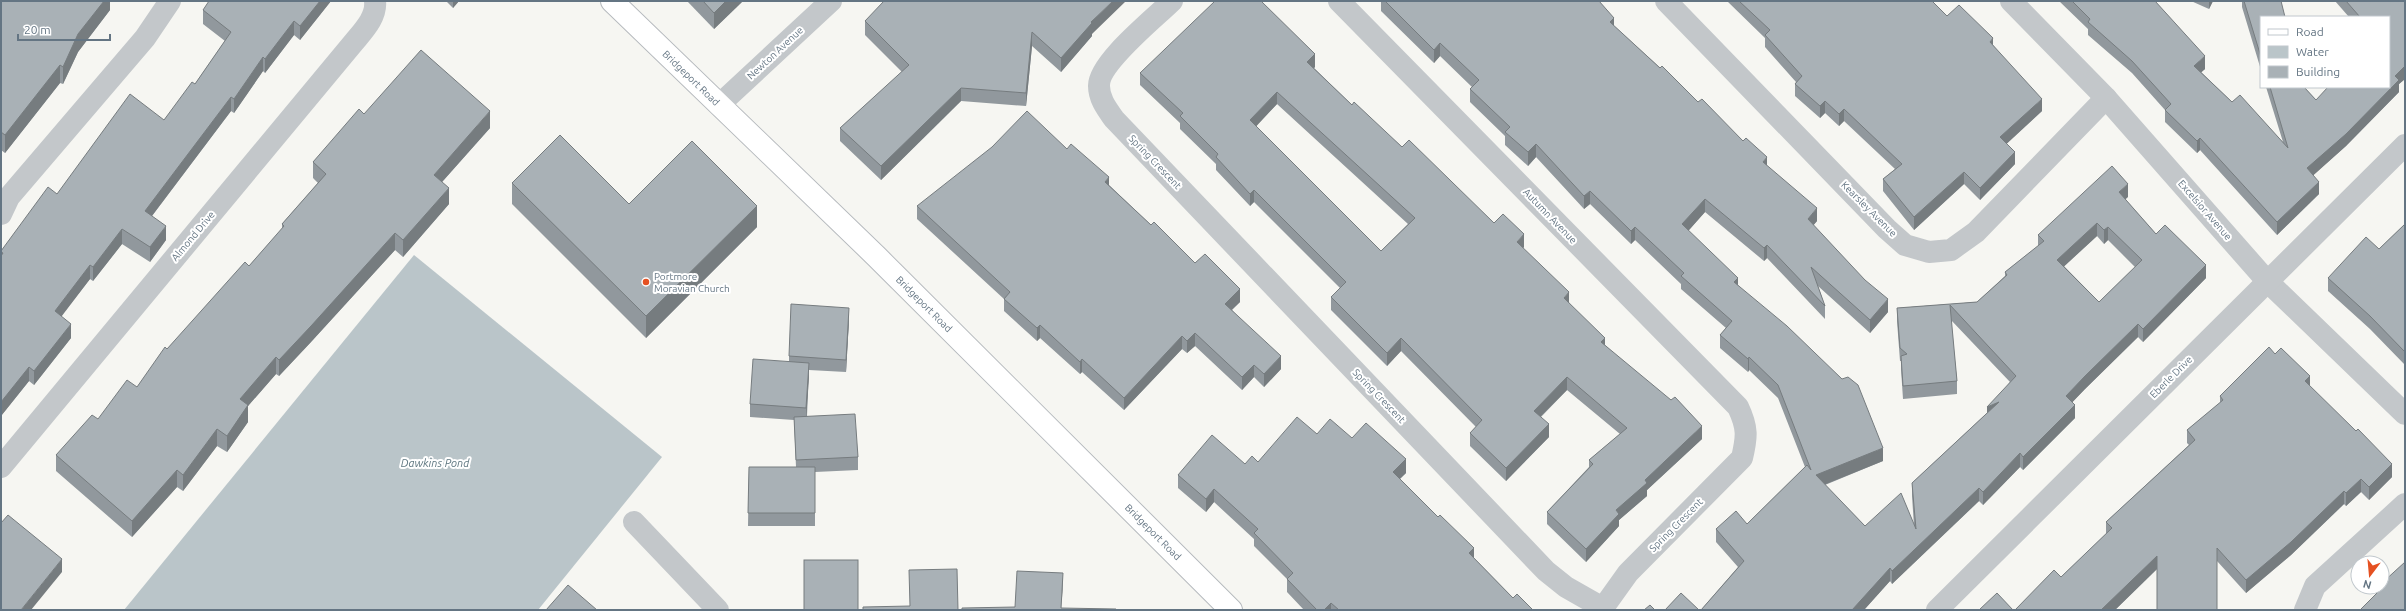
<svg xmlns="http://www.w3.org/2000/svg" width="2406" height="611" font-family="Ubuntu,sans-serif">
  <rect width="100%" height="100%" fill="#f6f6f2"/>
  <polygon fill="#bac5c9" points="414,255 662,457 538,610 124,610"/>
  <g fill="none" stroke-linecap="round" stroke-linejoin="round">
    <g stroke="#b6babe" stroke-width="24">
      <polyline id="major" points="612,1 877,257 1231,610"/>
    </g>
    <g stroke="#c3c7ca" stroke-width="22">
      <path d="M1172,1C1155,18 1098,63 1099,86C1099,99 1107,109 1114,119L1546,571L1566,587L1603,608L1628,573L1742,458C1747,437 1748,428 1738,407L1339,1"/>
      <polyline points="1666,1 1887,229 1905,245 1929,252 1951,250 1976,232 2106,98"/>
      <polyline points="2011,1 2106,98 2267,281 2405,414"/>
      <polyline points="719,105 831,1"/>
      <polyline points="1,214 9,197 145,38 170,1"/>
      <path d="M1,467L354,42C363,31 377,17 375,1"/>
      <polyline points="634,522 718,610"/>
      <polyline points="1937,610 2405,145"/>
      <polyline points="2305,610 2315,586 2405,504"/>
    </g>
    <use href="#major" stroke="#fff" stroke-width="22"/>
  </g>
  <g fill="#91989d" fill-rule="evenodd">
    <polygon points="1,1 110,1 110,10 78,52 63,84 60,83 5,153 1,150"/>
    <polygon points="331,1 300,40 294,35 265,73 263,71 234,113 231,111 152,216 166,240 150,262 122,244 93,281 90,279 61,316 71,338 34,385 29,381 1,416 1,251 57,194 164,120 195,84 225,41 203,24 203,10"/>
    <polygon points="446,1 459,1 453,8"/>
    <polygon points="687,1 743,1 714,29"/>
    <path d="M1381,1H1599L1614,26L1698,102L1767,166L1817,221L1813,225L1888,312L1870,333L1818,286L1825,306V319L1767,258L1764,261L1705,212L1688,231L1738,285L1883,461L1825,485L1865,526H1914L1912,496V483L1987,413L2010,382L1951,320L1957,381V394L1903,399L1901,369V361H1900L1897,321V308L1977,302L2005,276V272L2038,246V235L2128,197L2125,199L2156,234L2206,278L2143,342L2138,337L2085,389L2072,402L2075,418L2023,470L2020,467L1983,505L1979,501L1892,584L1890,581L1864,610H1701L1738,567L1716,542V529L1747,524L1805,467L1778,398L1749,370L1748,372L1720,348V335L1726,328L1681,289V284L1635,240L1631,244L1590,204L1584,209L1536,157L1528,166L1505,145V136L1470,102V89L1472,87L1440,56L1434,63L1381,11ZM2097,236L2104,244L2108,240L2135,267L2099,302L2064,266Z"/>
    <polygon points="1727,1 1932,1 1947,16 1993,45 2042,111 2006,144 2015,164 1980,200 1964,184 1914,230 1883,191 1883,179 1895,169 1844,121 1839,126 1825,113 1820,118 1795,96 1795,84 1796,82 1765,47 1765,38"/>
    <polygon points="2059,1 2155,1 2205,69 2201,72 2232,102 2283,142 2266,87 2304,87 2316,100 2389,87 2389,17 2349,17 2335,1 2405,1 2405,79 2399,84 2399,92 2346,146 2313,175 2319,194 2277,235 2200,150 2197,153 2165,122 2165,110 2132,73 2088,35 2088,29"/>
    <polygon points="2191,1 2213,1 2209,9"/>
    <polygon points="2242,1 2281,1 2261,17 2261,70 2242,7"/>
    <polygon points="865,21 1092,34 1092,36 1061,72 1032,46 1026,106 961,101 881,180 840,141 840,128 902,72 865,35"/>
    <path d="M1315,67L1314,68L1352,105L1494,223L1524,247L1523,248L1605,345L1702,439L1647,490V496L1619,520V526L1586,562L1547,524V512L1589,467V460L1620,434L1567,390L1541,417L1549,437L1506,481L1470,446V433L1476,427L1401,351L1387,366L1331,310V297L1340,288L1254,202L1250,206L1216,170V164L1180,129V123L1140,85V73ZM1277,104L1408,224L1381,251L1256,126Z"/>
    <polygon points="364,114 490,128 442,182 449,204 403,257 395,250 311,342 279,376 276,374 248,406 248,422 227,452 217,446 183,491 177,487 132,537 56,471 56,455 137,387 167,349 249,266 282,229 282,224 318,183 313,178 313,162"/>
    <polygon points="1067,149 1109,185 1151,225 1240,302 1232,310 1281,369 1264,387 1254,377 1242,390 1195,346 1187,353 1182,349 1124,410 1082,372 1080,374 1040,338 1037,341 1004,311 1004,299 917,219 917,206"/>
    <polygon points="512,183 629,204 757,227 646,338 512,204"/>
    <polygon points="2405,224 2405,365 2370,329 2328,291 2328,278 2379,249"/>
    <polygon points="849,320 846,372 809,370 807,416 858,457 858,470 815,472 815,526 748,526 749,467 796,467 794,420 750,417 750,404 789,361 789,356"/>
    <polygon points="2220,396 2392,477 2369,500 2361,492 2346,506 2344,504 2291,555 2246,593 2217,561 2157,569 2115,610 2015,610 2061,577 2106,534 2106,522 2189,445 2187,443 2187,430 2220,403"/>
    <polygon points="1317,434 1352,438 1406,473 1400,479 1474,558 1513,598 1533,610 1304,610 1287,592 1287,579 1254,546 1254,539 1214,502 1206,512 1178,488 1178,475 1258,462"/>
  </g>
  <g fill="#767c7f">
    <polygon points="104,1 110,1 110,10 78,52 63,84 63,67 78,34"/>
    <polygon points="320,1 331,1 300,40 300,26"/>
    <polygon points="453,1 459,1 453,8"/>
    <polygon points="726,1 743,1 714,29 714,13"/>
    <polygon points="1113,1 1126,1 1092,34 1092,36 1061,72 1061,58 1091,22"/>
    <polygon points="2209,1 2213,1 2209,9"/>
    <polygon points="1614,18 1614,31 1610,22"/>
    <polygon points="294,21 294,35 265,73 265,59"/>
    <polygon points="1032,32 1032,46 1026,106 1026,93"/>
    <polygon points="1993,38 1993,51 1990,42"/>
    <polygon points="1440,43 1440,56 1434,63 1434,50"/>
    <polygon points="1315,54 1315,67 1307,75 1307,62"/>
    <polygon points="2205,56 2205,69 2194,79 2194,66"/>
    <polygon points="263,57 263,71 234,113 234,99"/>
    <polygon points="60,65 60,83 5,153 5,135"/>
    <polygon points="2405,66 2405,79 2399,84 2399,92 2346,146 2307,181 2307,168 2395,76"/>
    <polygon points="961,88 961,101 881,180 881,166"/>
    <polygon points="1277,92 1277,104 1250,133 1250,120"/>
    <polygon points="231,97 231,111 145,225 145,211"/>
    <polygon points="2042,99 2042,111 2000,150 2000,137"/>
    <polygon points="1825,101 1825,113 1820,118 1820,106"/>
    <polygon points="1844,109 1844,121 1839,126 1839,114"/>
    <polygon points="490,111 490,128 434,191 434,175"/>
    <polygon points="2200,138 2200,150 2197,153 2197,141"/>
    <polygon points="1536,144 1536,157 1528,166 1528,152"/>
    <polygon points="2015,152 2015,164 1980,200 1980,188"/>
    <polygon points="1767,157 1767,170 1763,162"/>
    <polygon points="1964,172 1964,184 1914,230 1914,217"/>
    <polygon points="1109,177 1109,190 1105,182"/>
    <polygon points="2319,182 2319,194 2277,235 2277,222"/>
    <polygon points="2128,184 2128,197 2119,205 2119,192"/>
    <polygon points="449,188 449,204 403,257 403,240"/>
    <polygon points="1254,190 1254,202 1250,206 1250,194"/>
    <polygon points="1590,191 1590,204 1584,209 1584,196"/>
    <polygon points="1705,199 1705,212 1682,238 1682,224"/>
    <polygon points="757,206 757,227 646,338 646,316"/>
    <polygon points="1817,208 1817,221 1808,232 1808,219"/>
    <polygon points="2097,223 2097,236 2057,273 2057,260"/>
    <polygon points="166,226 166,240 150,262 150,247"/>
    <polygon points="1635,227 1635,240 1631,244 1631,231"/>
    <polygon points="2108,227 2108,240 2104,244 2104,230"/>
    <polygon points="122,229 122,244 93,281 93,267"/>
    <polygon points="395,233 395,250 311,342 279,376 279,360"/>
    <polygon points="1524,234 1524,247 1517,255 1517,242"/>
    <polygon points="1767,245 1767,258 1764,261 1764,248"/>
    <polygon points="90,265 90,279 55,325 55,311"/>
    <polygon points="2206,265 2206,278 2143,342 2143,329"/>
    <polygon points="1738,278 1738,291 1734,282"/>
    <polygon points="1240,289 1240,302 1225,316 1225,304"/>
    <polygon points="1569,292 1569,305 1564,298"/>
    <polygon points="1888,299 1888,312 1870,333 1870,320"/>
    <polygon points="849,308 849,320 846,372 846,360"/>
    <polygon points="71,324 71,338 34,385 34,371"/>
    <polygon points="2138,324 2138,337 2085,389 2066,409 2066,396 2085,376"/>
    <polygon points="1040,325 1040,338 1037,341 1037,328"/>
    <polygon points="1195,333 1195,346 1187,353 1187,341"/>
    <polygon points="1182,336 1182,349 1124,410 1124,398"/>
    <polygon points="1401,338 1401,351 1387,366 1387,353"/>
    <polygon points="1605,338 1605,351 1601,342"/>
    <polygon points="1281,356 1281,369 1264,387 1264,374"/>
    <polygon points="276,357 276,374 248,406 248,422 227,452 227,436 240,399"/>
    <polygon points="1749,357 1749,370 1748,372 1748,359"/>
    <polygon points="1082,359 1082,372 1080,374 1080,362"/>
    <polygon points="809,363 809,376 806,421 806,408"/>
    <polygon points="1254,365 1254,377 1242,390 1242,377"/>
    <polygon points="29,367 29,381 1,416 1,402"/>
    <polygon points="2310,376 2310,389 2305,381"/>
    <polygon points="1567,377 1567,390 1534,423 1534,411"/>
    <polygon points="1999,402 1987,420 1987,407"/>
    <polygon points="2075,405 2075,418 2023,470 2023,457"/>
    <polygon points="1549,424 1549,437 1506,481 1506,468"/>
    <polygon points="1702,426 1702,439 1647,490 1647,496 1619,520 1619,526 1586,562 1586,549 1616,510 1645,480"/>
    <polygon points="217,429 217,446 183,491 183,475"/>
    <polygon points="1883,448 1883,461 1816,488 1816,475"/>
    <polygon points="2020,453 2020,467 1983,505 1983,492"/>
    <polygon points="1406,459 1406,473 1393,485 1393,472"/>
    <polygon points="2392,464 2392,477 2369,500 2369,487"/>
    <polygon points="177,470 177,487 132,537 132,521"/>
    <polygon points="2361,479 2361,492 2346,506 2346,493"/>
    <polygon points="1979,488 1979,501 1892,584 1892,571"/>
    <polygon points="1214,489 1214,502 1206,512 1206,499"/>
    <polygon points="2344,491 2344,504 2291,555 2246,593 2246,580"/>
    <polygon points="1474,548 1474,561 1469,553"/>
    <polygon points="2157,556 2157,569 2115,610 2101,610"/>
    <polygon points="62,559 62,572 31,610 21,610"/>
    <polygon points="1890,568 1890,581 1864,610 1852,610"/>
    <polygon points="1063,573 1063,585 1061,610"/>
    <polygon points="1331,603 1331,610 1324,610"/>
  </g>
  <g fill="#a9b1b6" stroke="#767c7f" fill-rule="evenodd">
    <polygon points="1,1 104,1 78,34 63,67 60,65 5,135 1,132"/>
    <polygon points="209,1 320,1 300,26 294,21 265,59 263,57 234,99 231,97 145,211 166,226 150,247 122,229 93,267 90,265 55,311 71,324 34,371 29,367 1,402 1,256 3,253 1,252 1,251 48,187 57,194 130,94 164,120 192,82 195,84 231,32 203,10"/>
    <polygon points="703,1 726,1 714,13"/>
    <polygon points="884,1 1113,1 1091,22 1092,23 1061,58 1032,32 1026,93 961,88 881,166 840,128 909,65 865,21"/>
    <path d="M1215,1H1261L1315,54L1307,62L1352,105L1354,102L1402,147L1409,140L1494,223L1503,214L1524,234L1517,242L1569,292L1564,298L1605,338L1601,342L1671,400L1675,397L1702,426L1645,480L1647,483L1616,510L1619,514L1586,549L1547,512L1593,464L1589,460L1627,428L1567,377L1534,411L1549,424L1506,468L1470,433L1482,420L1401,338L1387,353L1331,297L1346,282L1254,190L1250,194L1216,157L1218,154L1180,116L1183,113L1140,73ZM1277,92L1415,218L1381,251L1250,120Z"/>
    <path d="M1385,1H1599L1614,18L1610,22L1660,68L1662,66L1698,102L1702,99L1743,141L1746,138L1767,157L1763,162L1817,208L1808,219L1865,280L1888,299L1870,320L1811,267L1825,306L1767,245L1764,248L1705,199L1682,224L1738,278L1734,282L1787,326L1842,379L1848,377L1858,385L1883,448L1816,475L1865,526L1901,493L1916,529L1912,483L1999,402L1987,407L2016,376L1950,305L1957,381L1903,386L1901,356L1907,354L1900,348L1897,308L1977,302L2007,275L2005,272L2044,241L2038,235L2112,166L2128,184L2119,192L2156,234L2165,225L2206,265L2143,329L2138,324L2085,376L2066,396L2075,405L2023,457L2020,453L1983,492L1979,488L1892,571L1890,568L1852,610H1701L1744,561L1716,529L1736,511L1747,524L1807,465L1811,470L1778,385L1749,357L1748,359L1720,335L1732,321L1681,276L1684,273L1635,227L1631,231L1590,191L1584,196L1536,144L1528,152L1505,132L1510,127L1470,89L1479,80L1440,43L1434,50ZM2097,223L2104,230L2108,227L2142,260L2099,302L2057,260Z"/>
    <polygon points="1739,1 1932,1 1947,16 1959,5 1993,38 1990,42 2042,99 2000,137 2015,152 1980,188 1964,172 1914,217 1883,179 1902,164 1844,109 1839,114 1825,101 1820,106 1795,84 1802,76 1765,35 1770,30"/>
    <polygon points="2072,1 2155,1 2205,56 2194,66 2232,102 2240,95 2288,148 2270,87 2304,87 2316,100 2328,87 2389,87 2389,17 2360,17 2346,1 2405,1 2405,66 2395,76 2399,80 2346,134 2307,168 2319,182 2277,222 2200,138 2197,141 2165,110 2171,104 2132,61 2088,22 2090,19"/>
    <polygon points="2244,1 2281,1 2285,17 2261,17 2261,57"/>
    <polygon points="421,50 490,111 434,175 449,188 403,240 395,233 311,326 279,360 276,357 240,399 248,405 227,436 217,429 183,475 177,470 132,521 56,455 92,415 98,419 127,380 137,387 165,347 167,349 245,262 249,266 284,226 282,224 326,174 313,162 359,109 364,114"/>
    <polygon points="1027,111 1067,149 1071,144 1109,177 1105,182 1151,225 1154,222 1195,263 1205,254 1240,289 1225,304 1281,356 1264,374 1254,365 1242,377 1195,333 1187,341 1182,336 1124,398 1082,359 1080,362 1040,325 1037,328 1004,299 1010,292 917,206 992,147"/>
    <polygon points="560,135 629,204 692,141 757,206 646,316 512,183"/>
    <polygon points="2405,224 2405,352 2370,316 2328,278 2366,237 2379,249"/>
    <polygon points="791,304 849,308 846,360 789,356"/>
    <polygon points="2269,347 2275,354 2281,348 2310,376 2305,381 2356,431 2358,429 2392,464 2369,487 2361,479 2346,493 2344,491 2291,542 2246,580 2217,548 2217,610 2157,610 2157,556 2101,610 2015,610 2054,570 2061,577 2112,528 2106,522 2195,440 2187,430 2223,400 2220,396"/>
    <polygon points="753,359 809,363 806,408 750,404"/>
    <polygon points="855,414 858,457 796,460 794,417"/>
    <polygon points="1297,417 1317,434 1330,419 1352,438 1366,423 1406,459 1393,472 1438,517 1440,515 1474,548 1469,553 1513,598 1517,594 1533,610 1339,610 1331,603 1324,610 1317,610 1287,579 1293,573 1254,533 1258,529 1214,489 1206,499 1178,475 1212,435 1245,464 1252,456 1258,462"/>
    <polygon points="749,467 815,467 815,513 748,513"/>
    <polygon points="8,515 62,559 21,610 1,610 1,523"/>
    <rect x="804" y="560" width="54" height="50"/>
    <polygon points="2405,562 2405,610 2360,610 2383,587 2382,586 2382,583"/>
    <polygon points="957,569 958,610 863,610 863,607 910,606 909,570"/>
    <polygon points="1017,571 1063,573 1061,608 1116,609 1116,610 962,610 962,608 1015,607"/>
    <polygon points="568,585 597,610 546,610"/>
    <polygon points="1681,593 1699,610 1665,610"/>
    <polygon points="1997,593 2013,610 1979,610"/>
    <polygon points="1650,605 1655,610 1644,610"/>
  </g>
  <circle fill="#e55122" stroke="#fff" stroke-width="1.5" cx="646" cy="282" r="4"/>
  <g text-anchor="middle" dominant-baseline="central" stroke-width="4" stroke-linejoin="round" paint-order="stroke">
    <g font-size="10" fill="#647583" stroke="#fff">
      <text transform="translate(775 53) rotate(-43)">Newton Avenue</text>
      <text transform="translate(691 78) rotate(44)">Bridgeport Road</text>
      <text transform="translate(1155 162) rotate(46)">Spring Crescent</text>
      <text transform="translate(1869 209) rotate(45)">Kearsley Avenue</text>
      <text transform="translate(2205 210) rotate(49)">Excelsior Avenue</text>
      <text transform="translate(1550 216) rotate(46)">Autumn Avenue</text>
      <text transform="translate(193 236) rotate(-50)">Almond Drive</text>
      <text transform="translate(924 304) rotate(45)">Bridgeport Road</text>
      <text transform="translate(2171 377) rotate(-45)">Eberle Drive</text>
      <text transform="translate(1379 396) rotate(46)">Spring Crescent</text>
      <text transform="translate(1676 525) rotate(-45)">Spring Crescent</text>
      <text transform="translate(1153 532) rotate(45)">Bridgeport Road</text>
    </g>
    <g font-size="10" fill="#647583" stroke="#fff" text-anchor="start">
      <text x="654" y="276">Portmore<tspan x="654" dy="12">Moravian Church</tspan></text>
    </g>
    <g font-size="11" font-style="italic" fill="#5f7780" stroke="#fff">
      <text x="435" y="463">Dawkins Pond</text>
    </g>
  </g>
  <rect width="2406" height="611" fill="none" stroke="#647583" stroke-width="4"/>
  <rect x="2260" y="16" width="130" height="72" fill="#ffffff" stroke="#c1c8cd"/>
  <rect x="2268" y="29" width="20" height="6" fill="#ffffff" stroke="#c1c8cd"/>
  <text x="2296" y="36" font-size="12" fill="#647583">Road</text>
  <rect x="2268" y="46" width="20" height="12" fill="#bac5c9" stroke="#c1c8cd"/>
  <text x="2296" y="56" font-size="12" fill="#647583">Water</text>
  <rect x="2268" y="66" width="20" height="12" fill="#a9b1b6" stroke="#c1c8cd"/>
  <text x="2296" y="76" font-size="12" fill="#647583">Building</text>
  <g transform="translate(2370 575) rotate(196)"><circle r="19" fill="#ffffff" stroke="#c1c8cd"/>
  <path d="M0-3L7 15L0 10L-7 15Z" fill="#e55122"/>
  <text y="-6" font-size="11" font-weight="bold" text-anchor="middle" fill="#647583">N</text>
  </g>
  <path d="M18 34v6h92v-6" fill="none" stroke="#647583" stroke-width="2"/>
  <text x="24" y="34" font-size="12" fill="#647583" stroke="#ffffff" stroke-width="3" paint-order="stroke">20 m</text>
</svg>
